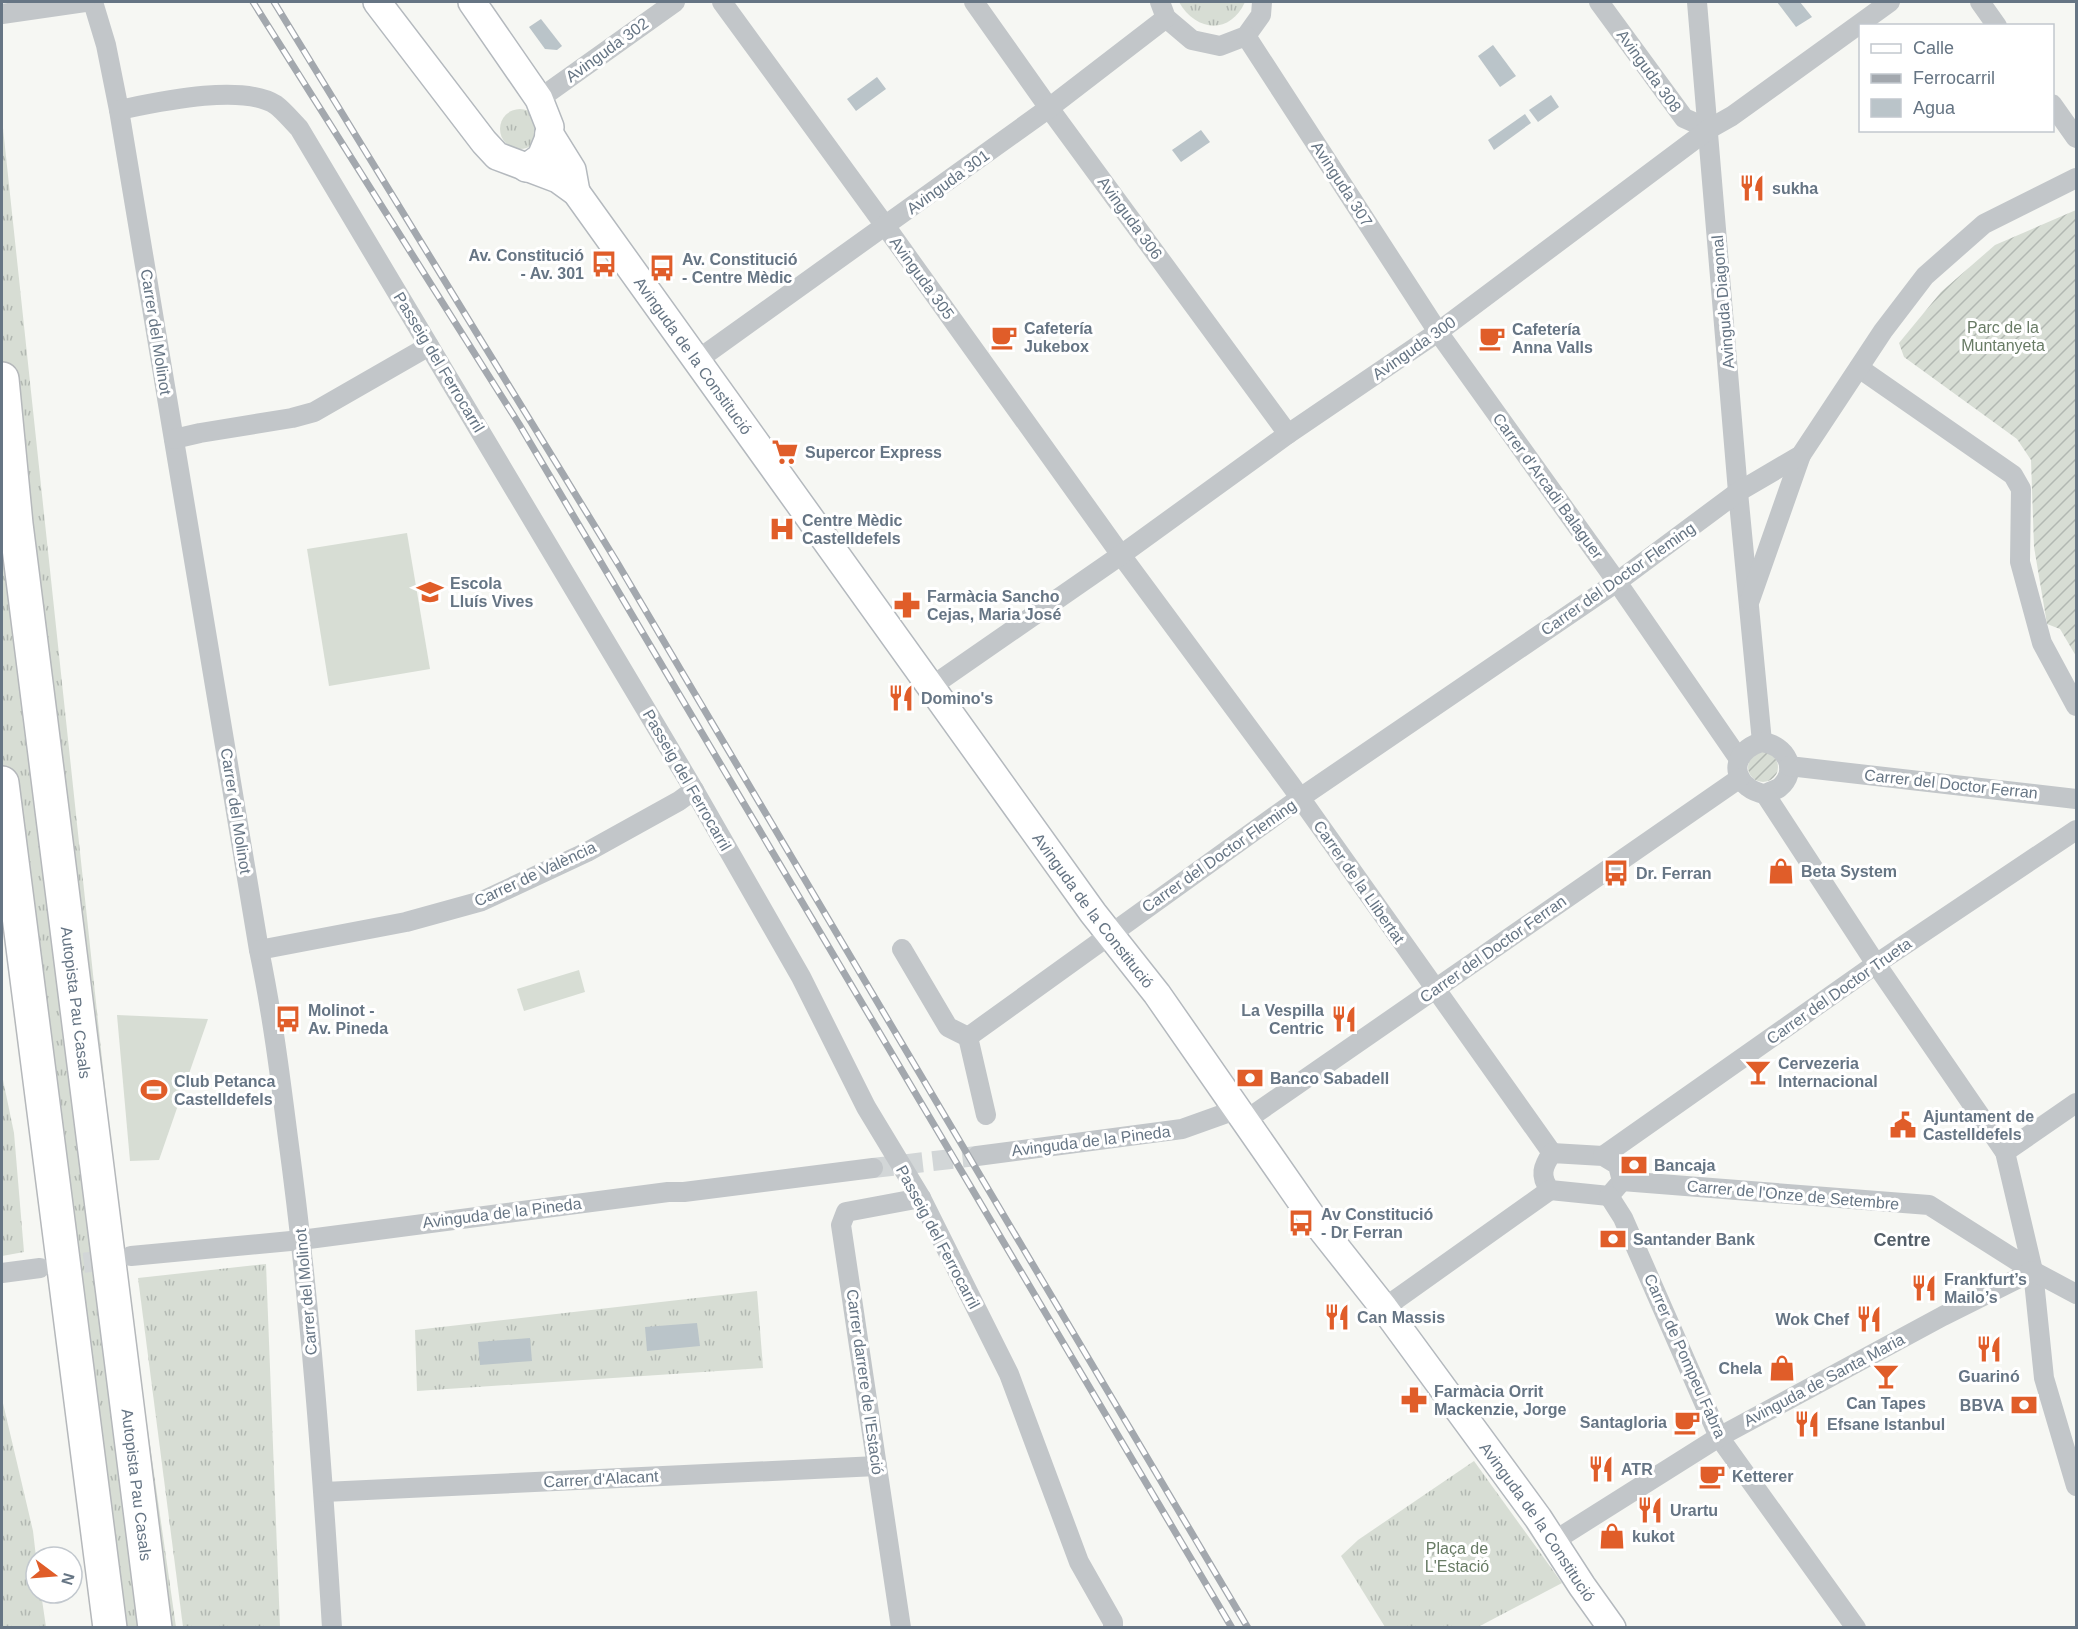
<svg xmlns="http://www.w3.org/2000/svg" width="2078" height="1629" font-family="Arial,sans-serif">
  <defs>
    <pattern id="grass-tufts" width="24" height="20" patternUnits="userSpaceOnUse" patternTransform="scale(1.5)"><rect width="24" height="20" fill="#d7ddd4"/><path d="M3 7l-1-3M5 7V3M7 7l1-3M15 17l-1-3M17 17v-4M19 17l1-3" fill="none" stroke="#b2b8b2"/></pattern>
    <pattern id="garden-furrows" width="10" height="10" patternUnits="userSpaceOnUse" patternTransform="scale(1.5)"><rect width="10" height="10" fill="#d7ddd4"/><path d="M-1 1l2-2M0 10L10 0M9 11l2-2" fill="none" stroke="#b2b8b2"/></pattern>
  </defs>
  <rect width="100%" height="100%" fill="#f6f7f3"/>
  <g fill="url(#grass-tufts)">
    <path d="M1179,2H1245C1230,35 1196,32 1179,2Z"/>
    <circle cx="520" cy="129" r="20"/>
    <polygon points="2,119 123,1256 176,1627 96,1627 2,848"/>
    <polygon points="2,1075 14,1133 24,1252 2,1256"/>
    <polygon points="266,1264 280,1627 183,1627 138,1278"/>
    <polygon points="757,1291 763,1368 417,1391 415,1330"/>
    <polygon points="2,1399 33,1531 36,1557 36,1593 41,1593 46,1627 2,1627"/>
    <polygon points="1474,1461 1562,1583 1478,1627 1385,1627 1341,1556 1358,1540"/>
  </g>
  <g fill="url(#garden-furrows)">
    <polygon points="2076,210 2076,656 2060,629 2047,624 2034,547 2031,460 2017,439 1904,357 1899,343 1941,292 1995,245"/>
    <circle cx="1763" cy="767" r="15"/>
  </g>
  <g fill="#d7ddd4">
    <polygon points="407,533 430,669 329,686 307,549"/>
    <polygon points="579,970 585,992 524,1011 517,989"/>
    <polygon points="117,1015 208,1019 159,1160 130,1161"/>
  </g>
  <g fill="#bac4c9">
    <polygon points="1777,2 1800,2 1812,17 1796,27"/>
    <polygon points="541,19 562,46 557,50 545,49 529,27"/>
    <polygon points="1493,45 1516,76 1500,87 1478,56"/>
    <polygon points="877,77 886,89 856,111 847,99"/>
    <polygon points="1551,95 1559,107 1538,122 1529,110"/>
    <polygon points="1525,114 1531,123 1494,150 1488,140"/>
    <polygon points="1201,130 1210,142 1181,162 1172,150"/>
    <polygon points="697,1323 700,1346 647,1351 645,1327"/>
    <polygon points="530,1338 532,1361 480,1365 478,1342"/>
  </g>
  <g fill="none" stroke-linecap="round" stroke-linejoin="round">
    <g stroke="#d2d6d7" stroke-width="20" stroke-dasharray="20 10" stroke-linecap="butt">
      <polyline points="873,1168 977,1156"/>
      <polyline points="54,1266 117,1259"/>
    </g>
    <g stroke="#b4b9be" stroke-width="30">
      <g id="secondary">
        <path id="s1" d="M377,2L484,142L497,156L558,179L576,192L1093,913L1157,994L1312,1217L1384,1308L1538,1518L1582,1586L1612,1628"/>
        <polyline points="472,2 539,99 550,127 548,140 541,157 526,168"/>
        <polyline points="549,133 572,170 576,192"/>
      </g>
    </g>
    <g stroke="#b5b8bb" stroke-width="36">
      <g id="highway">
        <path id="s2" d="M2,379L16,524L155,1628"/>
        <polyline points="2,783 110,1628"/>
      </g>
    </g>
    <g stroke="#c2c6c9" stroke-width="20">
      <path d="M93,2L106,45L119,110L259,950C272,1012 280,1075 288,1138C310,1301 322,1464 332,1628"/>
      <polyline points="722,2 886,227 1121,555 1291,785 1552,1153"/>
      <polyline points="974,2 1049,108 1288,434"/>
      <polyline points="1160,2 1166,18 1192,40 1220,46 1246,36 1261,15 1262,2"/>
      <polyline points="1599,2 1684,118 1709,129"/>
      <polyline points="1697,2 1738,492 1762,742"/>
      <polyline points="1980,2 1997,26"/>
      <polyline points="2,14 85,2"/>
      <polyline points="1246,36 1438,332 1617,582 1739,759"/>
      <polyline points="539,99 675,2"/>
      <polyline points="2052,104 2076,138"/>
      <path d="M119,110C158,102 242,83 276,105C284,111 292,121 299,128L694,790L801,977L866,1107L921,1198L1009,1374L1079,1562L1113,1622V1628"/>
      <polyline points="696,361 1049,108 1166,18"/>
      <polyline points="1859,368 2013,475 2021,489 2020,562 2042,643 2076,706"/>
      <polyline points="174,439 200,433 292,418 314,412 429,346"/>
      <polyline points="1750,600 1801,455"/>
      <polyline points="932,686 1121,555 1288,434 1438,332 1709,129 1732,116 1890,2"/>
      <path d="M1762,742C1786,745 1800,770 1779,788C1775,790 1770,792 1765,794C1759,793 1753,791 1748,787C1727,771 1740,747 1762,742Z"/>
      <polyline points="1789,766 2076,799"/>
      <polyline points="902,949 948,1027 968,1037"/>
      <polyline points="259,950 406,922 482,901 587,852 679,801 694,790"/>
      <polyline points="986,1115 968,1037 1300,798 1617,582 1738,492 1801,455 1883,331 1925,276 1984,224 2076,178"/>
      <polyline points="1246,1120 1740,778"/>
      <polyline points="2005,1152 2076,1103"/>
      <path d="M1552,1153L1603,1156L1618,1165L1622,1181L1609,1196L1550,1190C1539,1176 1543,1166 1552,1153Z"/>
      <polyline points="977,1156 1182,1129 1238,1109"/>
      <polyline points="1603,1156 1876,964 2076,830"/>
      <polyline points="1622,1181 1929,1205 2033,1271 2005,1152 1876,964 1765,794"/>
      <polyline points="1609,1196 1623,1218 1719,1437 1856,1628"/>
      <polyline points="131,1256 301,1240 668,1192 684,1192 873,1168"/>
      <polyline points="2033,1271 2044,1378 2076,1486"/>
      <polyline points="2,1273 40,1268"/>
      <polyline points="1384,1308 1550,1190"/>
      <polyline points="324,1492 877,1466"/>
      <polyline points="1554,1541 1719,1437 1943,1316 2033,1271 2076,1294"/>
      <polyline points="901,1628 841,1225 846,1212 921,1198"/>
    </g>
    <use href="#secondary" stroke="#fff" stroke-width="27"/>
    <use href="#highway" stroke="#fff" stroke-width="33"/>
    <g stroke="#a3a8ae" stroke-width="7">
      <g id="rail">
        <polyline points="253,2 519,424 1232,1628"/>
        <polyline points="274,2 618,564 1248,1628"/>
      </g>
    </g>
    <use href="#rail" stroke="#fff" stroke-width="4.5" stroke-dasharray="14" stroke-linecap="butt"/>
  </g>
  <defs>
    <g id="restaurant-bare" transform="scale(2.07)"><path d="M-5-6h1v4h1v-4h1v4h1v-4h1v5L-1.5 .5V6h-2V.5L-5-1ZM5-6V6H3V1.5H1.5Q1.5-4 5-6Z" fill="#e05d29" stroke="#fff" stroke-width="2.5" paint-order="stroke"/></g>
    <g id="bus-bare" transform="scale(2.07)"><path d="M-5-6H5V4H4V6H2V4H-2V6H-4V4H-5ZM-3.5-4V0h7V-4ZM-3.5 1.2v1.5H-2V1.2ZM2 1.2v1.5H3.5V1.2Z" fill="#e05d29" stroke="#fff" stroke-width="2.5" paint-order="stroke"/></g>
    <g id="cafe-bare" transform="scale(2.07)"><path d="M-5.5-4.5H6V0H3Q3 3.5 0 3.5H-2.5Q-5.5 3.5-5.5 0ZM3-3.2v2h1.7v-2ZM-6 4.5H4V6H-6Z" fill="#e05d29" stroke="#fff" stroke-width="2.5" paint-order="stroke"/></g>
    <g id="supermarket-bare" transform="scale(2.07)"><path d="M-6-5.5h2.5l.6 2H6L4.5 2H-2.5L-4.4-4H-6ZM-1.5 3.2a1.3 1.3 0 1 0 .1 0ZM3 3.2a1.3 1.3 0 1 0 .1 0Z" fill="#e05d29" stroke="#fff" stroke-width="2.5" paint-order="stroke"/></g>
    <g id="hospital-bare" transform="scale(2.07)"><path d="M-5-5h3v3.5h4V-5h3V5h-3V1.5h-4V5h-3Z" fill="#e05d29" stroke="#fff" stroke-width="2.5" paint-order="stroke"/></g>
    <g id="school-bare" transform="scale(2.07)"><path d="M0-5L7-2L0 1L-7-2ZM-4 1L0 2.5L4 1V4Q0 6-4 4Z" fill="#e05d29" stroke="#fff" stroke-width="2.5" paint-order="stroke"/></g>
    <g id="pharmacy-bare" transform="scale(2.07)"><path d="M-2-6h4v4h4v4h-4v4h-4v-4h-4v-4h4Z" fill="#e05d29" stroke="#fff" stroke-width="2.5" paint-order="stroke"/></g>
    <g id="shop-bare" transform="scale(2.07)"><path d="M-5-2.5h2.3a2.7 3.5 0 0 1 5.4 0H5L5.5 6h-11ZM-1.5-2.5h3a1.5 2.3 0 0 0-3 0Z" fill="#e05d29" stroke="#fff" stroke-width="2.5" paint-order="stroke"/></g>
    <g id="bar-bare" transform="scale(2.07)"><path d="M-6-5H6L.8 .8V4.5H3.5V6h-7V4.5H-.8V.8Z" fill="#e05d29" stroke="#fff" stroke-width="2.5" paint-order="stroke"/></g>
    <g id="bank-bare" transform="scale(2.07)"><path d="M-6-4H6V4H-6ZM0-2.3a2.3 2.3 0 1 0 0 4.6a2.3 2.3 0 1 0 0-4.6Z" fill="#e05d29" stroke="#fff" stroke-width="2.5" paint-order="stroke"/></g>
    <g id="stadium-bare" transform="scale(2.07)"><path d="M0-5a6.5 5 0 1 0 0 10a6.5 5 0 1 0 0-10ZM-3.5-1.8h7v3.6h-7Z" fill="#e05d29" stroke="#fff" stroke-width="2.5" paint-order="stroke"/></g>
    <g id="civic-bare" transform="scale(2.07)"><path d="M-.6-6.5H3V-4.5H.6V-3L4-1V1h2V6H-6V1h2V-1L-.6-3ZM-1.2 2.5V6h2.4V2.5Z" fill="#e05d29" stroke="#fff" stroke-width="2.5" paint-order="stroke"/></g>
  </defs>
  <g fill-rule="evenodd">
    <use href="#restaurant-bare" x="1752" y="188"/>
    <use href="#bus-bare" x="604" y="264"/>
    <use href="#bus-bare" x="662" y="268"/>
    <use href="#cafe-bare" x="1004" y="337"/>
    <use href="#cafe-bare" x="1492" y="338"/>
    <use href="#supermarket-bare" x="785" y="452"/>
    <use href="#hospital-bare" x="782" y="529"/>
    <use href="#school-bare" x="430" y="592"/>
    <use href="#pharmacy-bare" x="907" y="605"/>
    <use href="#restaurant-bare" x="901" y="698"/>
    <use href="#shop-bare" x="1781" y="871"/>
    <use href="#bus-bare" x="1616" y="873"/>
    <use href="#bus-bare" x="288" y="1019"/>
    <use href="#restaurant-bare" x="1344" y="1019"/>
    <use href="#bar-bare" x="1758" y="1072"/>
    <use href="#bank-bare" x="1250" y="1078"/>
    <use href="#stadium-bare" x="154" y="1090"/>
    <use href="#civic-bare" x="1903" y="1125"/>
    <use href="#bank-bare" x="1634" y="1165"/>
    <use href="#bus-bare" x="1301" y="1223"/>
    <use href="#bank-bare" x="1613" y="1239"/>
    <use href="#restaurant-bare" x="1924" y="1288"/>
    <use href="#restaurant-bare" x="1337" y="1317"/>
    <use href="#restaurant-bare" x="1869" y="1319"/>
    <use href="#restaurant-bare" x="1989" y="1349"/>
    <use href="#shop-bare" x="1782" y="1368"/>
    <use href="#bar-bare" x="1886" y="1376"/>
    <use href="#pharmacy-bare" x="1414" y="1400"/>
    <use href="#bank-bare" x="2024" y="1405"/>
    <use href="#cafe-bare" x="1687" y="1422"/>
    <use href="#restaurant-bare" x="1807" y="1424"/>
    <use href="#restaurant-bare" x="1601" y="1469"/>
    <use href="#cafe-bare" x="1712" y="1476"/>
    <use href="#restaurant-bare" x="1650" y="1510"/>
    <use href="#shop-bare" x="1612" y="1536"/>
  </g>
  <g text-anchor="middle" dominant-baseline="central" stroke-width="6" stroke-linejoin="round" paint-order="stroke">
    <g font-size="16" fill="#667584" stroke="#fff">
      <text transform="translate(607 50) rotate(-36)">Avinguda 302</text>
      <text transform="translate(1649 71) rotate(54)">Avinguda 308</text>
      <text transform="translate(948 182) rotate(-36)">Avinguda 301</text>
      <text transform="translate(1342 184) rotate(57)">Avinguda 307</text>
      <text transform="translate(1130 218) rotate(54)">Avinguda 306</text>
      <text transform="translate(922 278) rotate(54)">Avinguda 305</text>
      <text transform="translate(1723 302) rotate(-95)">Avinguda Diagonal</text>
      <text transform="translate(156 332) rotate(81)">Carrer del Molinot</text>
      <text transform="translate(1414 348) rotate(-35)">Avinguda 300</text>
      <text stroke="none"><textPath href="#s1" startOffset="484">Avinguda de la Constitució</textPath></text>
      <text transform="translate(439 362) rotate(59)">Passeig del Ferrocarril</text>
      <text transform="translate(1548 486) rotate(54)">Carrer d'Arcadi Balaguer</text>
      <text transform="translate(1618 579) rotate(-35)">Carrer del Doctor Fleming</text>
      <text transform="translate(687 780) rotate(60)">Passeig del Ferrocarril</text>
      <text transform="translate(1951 784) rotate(6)">Carrer del Doctor Ferran</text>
      <text transform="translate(236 811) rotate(81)">Carrer del Molinot</text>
      <text transform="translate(1219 856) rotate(-35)">Carrer del Doctor Fleming</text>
      <text transform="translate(535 874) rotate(-25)">Carrer de València</text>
      <text transform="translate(1359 882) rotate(55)">Carrer de la Llibertat</text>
      <text stroke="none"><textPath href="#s1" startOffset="1168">Avinguda de la Constitució</textPath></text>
      <text transform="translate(1493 949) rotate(-35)">Carrer del Doctor Ferran</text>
      <text transform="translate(1839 991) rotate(-35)">Carrer del Doctor Trueta</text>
      <text stroke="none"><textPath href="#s2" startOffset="628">Autopista Pau Casals</textPath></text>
      <text transform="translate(1091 1141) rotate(-7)">Avinguda de la Pineda</text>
      <text transform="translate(1793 1195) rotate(5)">Carrer de l'Onze de Setembre</text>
      <text transform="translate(502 1213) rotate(-7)">Avinguda de la Pineda</text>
      <text transform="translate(938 1237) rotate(62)">Passeig del Ferrocarril</text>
      <text transform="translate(306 1292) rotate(-95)">Carrer del Molinot</text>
      <text transform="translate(1685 1356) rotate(66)">Carrer de Pompeu Fabra</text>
      <text transform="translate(1824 1380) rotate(-28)">Avinguda de Santa Maria</text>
      <text transform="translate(865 1382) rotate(82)">Carrer darrere de l'Estació</text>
      <text transform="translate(601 1479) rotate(-3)">Carrer d'Alacant</text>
      <text stroke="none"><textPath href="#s2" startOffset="1114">Autopista Pau Casals</textPath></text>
      <text stroke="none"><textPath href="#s1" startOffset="1924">Avinguda de la Constitució</textPath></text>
    </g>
    <g font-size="16" font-weight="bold" fill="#667584" stroke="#fff" text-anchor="start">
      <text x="1772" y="188">sukha</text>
      <text x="584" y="255" text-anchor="end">Av. Constitució<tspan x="584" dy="18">- Av. 301</tspan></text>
      <text x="682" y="259">Av. Constitució<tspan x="682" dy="18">- Centre Mèdic</tspan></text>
      <text x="1024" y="328">Cafetería<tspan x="1024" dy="18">Jukebox</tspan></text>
      <text x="1512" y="329">Cafetería<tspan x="1512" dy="18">Anna Valls</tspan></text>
      <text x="805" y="452">Supercor Express</text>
      <text x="802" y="520">Centre Mèdic<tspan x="802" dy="18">Castelldefels</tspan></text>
      <text x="450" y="583">Escola<tspan x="450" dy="18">Lluís Vives</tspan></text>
      <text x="927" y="596">Farmàcia Sancho<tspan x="927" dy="18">Cejas, Maria José</tspan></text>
      <text x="921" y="698">Domino's</text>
      <text x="1801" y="871">Beta System</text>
      <text x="1636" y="873">Dr. Ferran</text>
      <text x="308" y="1010">Molinot -<tspan x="308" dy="18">Av. Pineda</tspan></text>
      <text x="1324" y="1010" text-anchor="end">La Vespilla<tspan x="1324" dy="18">Centric</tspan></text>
      <text x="1778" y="1063">Cervezeria<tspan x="1778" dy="18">Internacional</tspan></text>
      <text x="1270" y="1078">Banco Sabadell</text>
      <text x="174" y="1081">Club Petanca<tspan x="174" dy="18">Castelldefels</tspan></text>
      <text x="1923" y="1116">Ajuntament de<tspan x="1923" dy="18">Castelldefels</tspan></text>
      <text x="1654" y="1165">Bancaja</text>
      <text x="1321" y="1214">Av Constitució<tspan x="1321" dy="18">- Dr Ferran</tspan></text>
      <text x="1633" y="1239">Santander Bank</text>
      <text x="1944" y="1279">Frankfurt’s<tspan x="1944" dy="18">Mailo’s</tspan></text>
      <text x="1357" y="1317">Can Massis</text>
      <text x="1849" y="1319" text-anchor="end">Wok Chef</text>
      <text x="1762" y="1368" text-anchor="end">Chela</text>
      <text x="1989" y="1376" text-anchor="middle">Guarinó</text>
      <text x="1434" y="1391">Farmàcia Orrit<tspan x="1434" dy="18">Mackenzie, Jorge</tspan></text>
      <text x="1886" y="1403" text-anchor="middle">Can Tapes</text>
      <text x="2004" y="1405" text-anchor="end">BBVA</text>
      <text x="1667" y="1422" text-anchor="end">Santagloria</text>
      <text x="1827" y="1424">Efsane Istanbul</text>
      <text x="1621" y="1469">ATR</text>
      <text x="1732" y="1476">Ketterer</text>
      <text x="1670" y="1510">Urartu</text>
      <text x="1632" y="1536">kukot</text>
    </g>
    <g font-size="16" fill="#687b65" stroke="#fff">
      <text x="2003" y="327">Parc de la<tspan x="2003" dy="18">Muntanyeta</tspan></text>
      <text x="1457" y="1548">Plaça de<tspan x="1457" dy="18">L'Estació</tspan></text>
    </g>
    <g font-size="18" font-weight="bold" fill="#545f69" stroke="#fff">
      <text x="1902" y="1240">Centre</text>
    </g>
  </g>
  <rect width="2078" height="1629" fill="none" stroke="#667584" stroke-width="6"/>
  <rect x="1859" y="24" width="195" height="108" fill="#ffffff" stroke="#c2c8ce" stroke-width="1.5"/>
  <rect x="1871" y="44" width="30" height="9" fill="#ffffff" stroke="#c2c8ce" stroke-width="1.5"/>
  <text x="1913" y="54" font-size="18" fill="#667584">Calle</text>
  <rect x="1871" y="74" width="30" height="9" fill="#a3a8ae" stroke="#c2c8ce" stroke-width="1.5"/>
  <text x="1913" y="84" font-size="18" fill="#667584">Ferrocarril</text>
  <rect x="1871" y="99" width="30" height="18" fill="#bac4c9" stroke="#c2c8ce" stroke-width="1.5"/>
  <text x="1913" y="114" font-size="18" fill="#667584">Agua</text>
  <g transform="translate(54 1575) rotate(106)"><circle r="28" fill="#ffffff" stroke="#c2c8ce" stroke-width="1.5"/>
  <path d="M0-4.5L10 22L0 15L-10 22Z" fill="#e05d29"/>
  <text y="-9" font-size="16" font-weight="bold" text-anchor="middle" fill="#667584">N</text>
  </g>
</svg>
